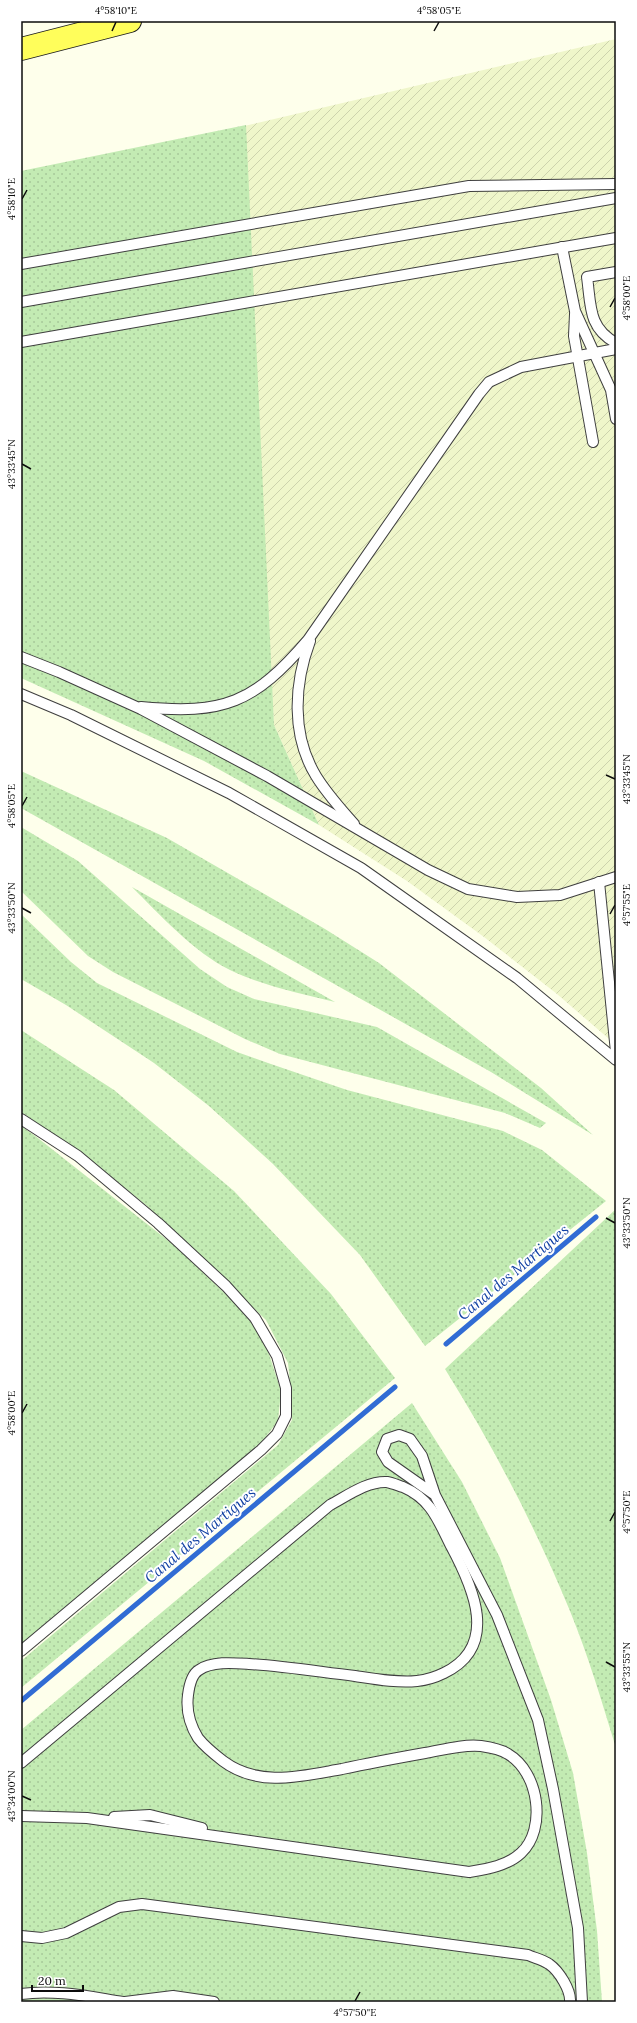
<svg xmlns="http://www.w3.org/2000/svg" width="637" height="2023" font-family="Lora,serif">
  <defs>
    <pattern id="farmland-furrows" width="10" height="10" patternUnits="userSpaceOnUse"><rect width="10" height="10" fill="#eff6ca"/><path d="M-1 1l2-2M0 10L10 0M9 11l2-2" fill="none" stroke="#ccd2ac"/></pattern>
    <pattern id="grass-dots" width="8" height="8" patternUnits="userSpaceOnUse"><rect width="8" height="8" fill="#c3ebb3"/><path d="M2 2h.1M6 6h.1" fill="none" stroke="#a6c899" stroke-width="1.8" stroke-linecap="round"/></pattern>
  </defs>
  <rect width="100%" height="100%" fill="#feffeb"/>
  <polygon fill="url(#farmland-furrows)" points="616,39 616,1045 557,994 484,937 407,881 319,825 274,725 240,127"/>
  <g fill="url(#grass-dots)">
    <polygon points="246,125 274,725 319,825 204,761 21,678 21,171"/>
    <polygon points="21,771 167,838 325,929 379,963 541,1088 593,1135 491,1072 21,808"/>
    <polygon points="21,827 78,861 200,969 227,987 254,999 377,1027 546,1123 540,1128 505,1113 280,1054 245,1039 113,972 88,956 21,891"/>
    <path d="M132,887L335,1002C299,993 263,986 230,970C195,953 159,914 132,887Z"/>
    <polygon points="21,914 71,962 97,983 237,1052 268,1063 347,1090 503,1131 542,1150 606,1201 425,1346 360,1255 273,1164 209,1106 154,1063 66,1005 21,979"/>
    <polygon points="21,1030 114,1090 234,1191 331,1294 395,1378 21,1688 21,1661 278,1445 292,1420 292,1403 288,1363 266,1320 146,1205 80,1152 21,1112"/>
    <polygon points="21,1126 34,1135 175,1246 234,1302 253,1324 267,1348 281,1391 278,1421 261,1443 21,1644"/>
    <path d="M616,1209V1748C602,1702 588,1655 570,1611C535,1526 493,1446 445,1369Z"/>
    <polygon points="412,1403 462,1482 500,1558 551,1700 573,1773 587,1853 597,1931 602,2002 21,2002 21,1730"/>
  </g>
  <g fill="none" stroke-linecap="round" stroke-linejoin="round">
    <g stroke="#316cd4" stroke-width="5">
      <polyline points="446,1344 596,1217"/>
      <polyline points="21,1701 395,1387"/>
    </g>
    <g stroke="#3f3f3f" stroke-width="12">
      <g id="service">
        <polyline points="562,247 575,311 611,390 616,419"/>
        <polyline points="21,264 469,186 616,184"/>
        <path d="M616,272L587,277C591,305 588,328 616,343"/>
        <polyline points="21,302 616,198"/>
        <polyline points="575,314 574,336 593,442"/>
        <polyline points="21,342 616,238"/>
        <path d="M310,641C294,684 291,735 316,776C327,794 341,809 354,824"/>
        <polyline points="21,657 59,672 141,709 267,776 428,870 468,889 517,897 560,895 616,877"/>
        <polyline points="21,694 71,715 229,793 361,868 517,978 616,1060"/>
        <path d="M141,707C224,715 254,703 308,640L479,394L489,382L521,367L616,349"/>
        <polyline points="599,882 616,1052"/>
        <polyline points="21,1119 78,1156 158,1223 226,1286 255,1318 277,1356 286,1388 286,1416 277,1434 261,1450 21,1651"/>
        <polyline points="435,1495 388,1462 382,1452 387,1439 399,1435 410,1439 422,1456 435,1495 497,1615 538,1720 553,1789 578,1928 582,2002"/>
        <path d="M21,1763L330,1505C347,1496 367,1481 387,1482C392,1483 397,1485 403,1487C431,1499 438,1520 451,1546C473,1587 500,1646 444,1673C436,1677 426,1680 417,1681C397,1683 375,1679 355,1676C320,1672 284,1666 249,1664C234,1663 212,1661 199,1670C192,1674 189,1687 188,1695C186,1710 190,1725 198,1738C205,1747 214,1754 223,1761C259,1788 302,1776 342,1769C370,1763 397,1758 425,1753C442,1750 463,1744 481,1746C488,1747 502,1750 508,1754C539,1772 547,1829 521,1853C507,1866 487,1869 469,1872L87,1818L21,1816"/>
        <polyline points="114,1817 150,1815 202,1828"/>
        <path d="M21,1936L42,1938L66,1933L119,1907L142,1904L528,1955C535,1958 543,1960 549,1964C559,1971 571,1990 570,2002"/>
        <path d="M21,1994C55,1989 90,1997 123,2002"/>
        <polyline points="125,2002 173,1996 214,2002"/>
      </g>
    </g>
    <g stroke="#1d1d1d" stroke-width="24">
      <polyline id="primary" points="21,49 130,21"/>
    </g>
    <use href="#service" stroke="#fff" stroke-width="10"/>
    <use href="#primary" stroke="#fffe5b" stroke-width="22"/>
  </g>
  <path fill="none" stroke="#0c0c0c" stroke-width="1.5" d="M112,31L116,22M434,31L439,22M22,199L27,190M610,307L615,298M22,464L31,469M606,775L615,779M22,806L27,797M22,908L31,913M610,914L615,905M606,1218L615,1223M22,1413L27,1404M610,1521L615,1512M606,1662L615,1667M22,1796L31,1800M355,2001L360,1992"/>
  <g text-anchor="middle" dominant-baseline="central" stroke-width="4" stroke-linejoin="round" paint-order="stroke">
    <g font-size="15" font-style="italic" fill="#1040a3" stroke="#fff">
      <text transform="translate(513 1272) rotate(-40)">Canal des Martigues</text>
      <text transform="translate(200 1535) rotate(-40)">Canal des Martigues</text>
    </g>
  </g>
  <rect width="637" height="2023" fill="none" stroke="#ffffff" stroke-width="44"/>
  <path d="M32 1985v6h51v-6" fill="none" stroke="#0c0c0c" stroke-width="2"/>
  <text x="38" y="1985" font-size="12" fill="#0c0c0c" stroke="#ffffff" stroke-width="3" paint-order="stroke">20 m</text>
  <rect x="22" y="22" width="593" height="1979" fill="none" stroke="#0c0c0c" stroke-width="1.5"/>
  <g font-size="10" text-anchor="middle" fill="#0c0c0c">
    <text x="116" y="14">4°58'10"E</text>
    <text x="439" y="14">4°58'05"E</text>
    <text transform="translate(11 199) rotate(-90)" y="4">4°58'10"E</text>
    <text transform="translate(626 298) rotate(-90)" y="4">4°58'00"E</text>
    <text transform="translate(11 464) rotate(-90)" y="4">43°33'45"N</text>
    <text transform="translate(626 779) rotate(-90)" y="4">43°33'45"N</text>
    <text transform="translate(11 806) rotate(-90)" y="4">4°58'05"E</text>
    <text transform="translate(626 905) rotate(-90)" y="4">4°57'55"E</text>
    <text transform="translate(11 908) rotate(-90)" y="4">43°33'50"N</text>
    <text transform="translate(626 1223) rotate(-90)" y="4">43°33'50"N</text>
    <text transform="translate(11 1413) rotate(-90)" y="4">4°58'00"E</text>
    <text transform="translate(626 1512) rotate(-90)" y="4">4°57'50"E</text>
    <text transform="translate(626 1667) rotate(-90)" y="4">43°33'55"N</text>
    <text transform="translate(11 1796) rotate(-90)" y="4">43°34'00"N</text>
    <text x="355" y="2016">4°57'50"E</text>
  </g>
</svg>
